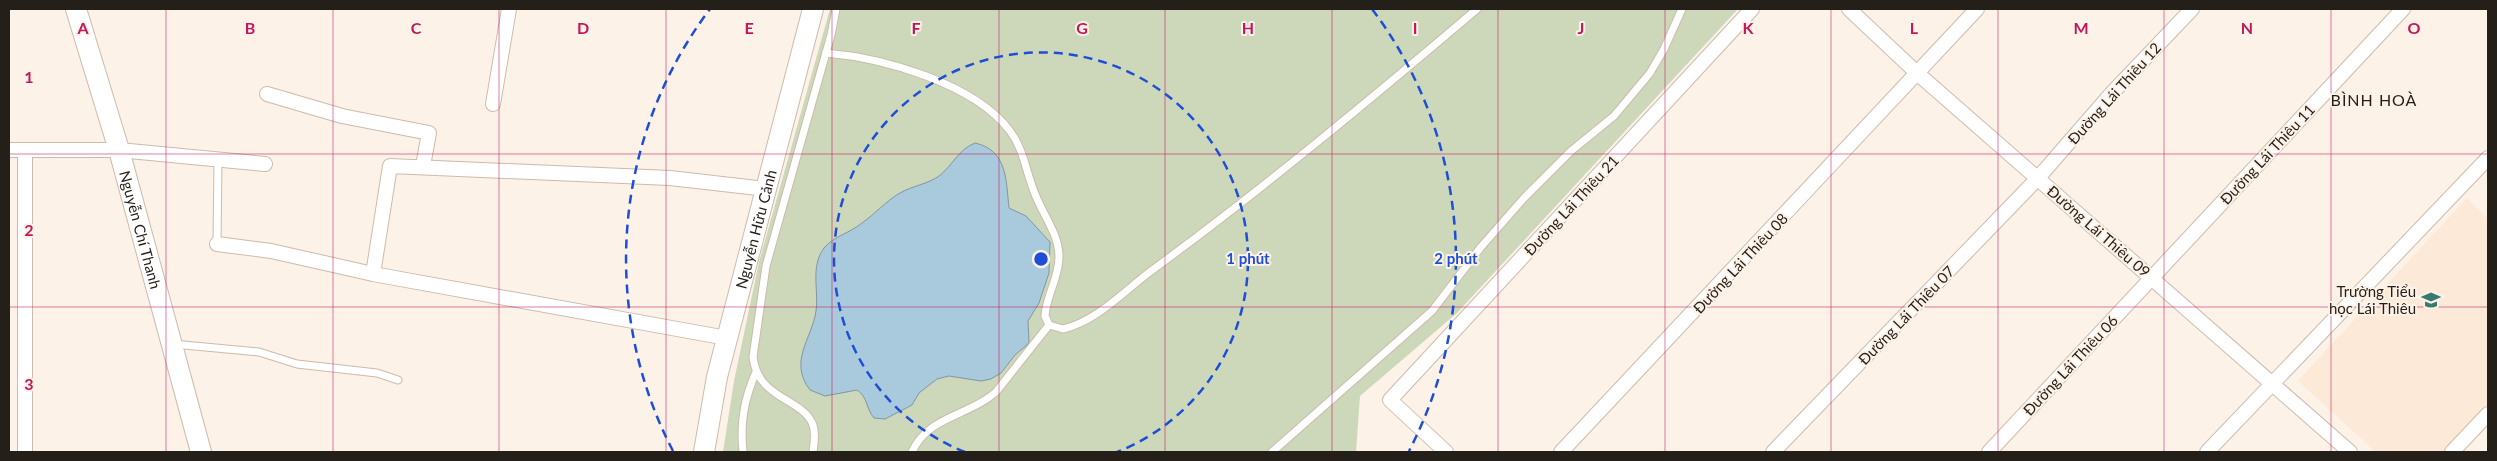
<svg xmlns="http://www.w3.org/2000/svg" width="2497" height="461" font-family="Lato,sans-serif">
  <rect width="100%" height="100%" fill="#fdf2e8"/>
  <polygon fill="#fce9d7" points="2467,198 2488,219 2488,404 2443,452 2376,452 2298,381"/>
  <polygon fill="#ccd8b9" points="830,9 1738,9 1457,313 1360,396 1356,452 723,452 734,381 759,262"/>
  <path fill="#a9c9dd" stroke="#8196a2" d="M975,143C1008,150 1006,182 1009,208L1026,216L1050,242L1049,273L1039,303L1028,321L1029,342L1027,345L1015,355L1001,373L991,379L981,381L949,376L937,379L919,393L912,405L885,419L874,418C866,409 868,397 857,390L825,396L810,390C788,361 812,339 816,311C819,290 810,267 824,248C834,236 850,233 862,223C875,214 886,201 900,193C912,186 928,184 939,176C952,166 959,149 975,143Z"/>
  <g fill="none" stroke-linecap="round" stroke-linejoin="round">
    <g stroke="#ccbbab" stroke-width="9">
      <g id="lane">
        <path d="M826,53C883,58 974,83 1010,131C1024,150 1026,172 1035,194C1043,215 1059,234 1059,257C1059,278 1046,296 1045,316L1049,325L1063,329C1097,321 1124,291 1151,271C1264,188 1371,99 1477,9"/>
        <polyline points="217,244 218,160"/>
        <polyline points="173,344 259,352 297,364 377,373 398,380"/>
        <path d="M743,452C740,423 744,399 756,372"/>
        <path d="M813,452C814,443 816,434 813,425C803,398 758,400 753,357L766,266L831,35L836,9"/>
        <path d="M912,452C928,416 969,416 996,392L1049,325"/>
        <polyline points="1272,452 1432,311 1481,247 1524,198 1571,151 1614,116 1650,73 1664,49 1682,9"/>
      </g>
    </g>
    <g stroke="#ccbbab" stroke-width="16">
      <g id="street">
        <polyline points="1849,9 1917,73 2350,452"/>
        <polyline points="267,94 342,116 429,133 423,166"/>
        <polyline points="493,104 509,9"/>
        <polyline points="9,150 119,150 265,164"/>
        <polyline points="25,150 25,452"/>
        <polyline points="217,244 271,251 373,274 727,338"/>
        <polyline points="373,274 390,166 670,178 766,189"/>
        <polyline points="1446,452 1390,400 1752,9"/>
        <polyline points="1561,452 1977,9"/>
        <polyline points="1773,452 2038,178 2111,94 2192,9"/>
        <polyline points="1989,452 2403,9"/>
        <polyline points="2207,452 2488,158"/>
        <polyline points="2452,452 2488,414"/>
      </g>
    </g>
    <g stroke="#ccbbab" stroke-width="22">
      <g id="secondary">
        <path id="s1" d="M76,9L119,150L201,452"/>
        <path id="s2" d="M704,452L717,377L813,9"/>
      </g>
    </g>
    <use href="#lane" stroke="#fff" stroke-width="7"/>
    <use href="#street" stroke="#fff" stroke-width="14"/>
    <use href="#secondary" stroke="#fff" stroke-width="20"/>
  </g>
  <path fill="none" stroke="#c2185b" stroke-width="1" stroke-opacity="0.55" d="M166,9V452M333,9V452M499,9V452M666,9V452M832,9V452M999,9V452M1165,9V452M1332,9V452M1498,9V452M1665,9V452M1831,9V452M1998,9V452M2164,9V452M2331,9V452M9,154H2488M9,307H2488"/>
  <g fill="none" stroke="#1d4ed8" stroke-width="2.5" stroke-dasharray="9 6">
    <path d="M965 452A207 207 0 1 1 1117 452"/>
    <path d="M673 451A415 415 0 0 1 710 9M1372 9A415 415 0 0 1 1409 451"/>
  </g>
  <defs>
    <g id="school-bare" transform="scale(1.5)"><path d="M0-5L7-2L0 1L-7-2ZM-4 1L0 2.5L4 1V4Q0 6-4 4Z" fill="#377b6f" stroke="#fdf2e8" stroke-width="2.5" paint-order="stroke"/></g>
  </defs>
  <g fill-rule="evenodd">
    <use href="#school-bare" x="2431" y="300"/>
  </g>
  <g text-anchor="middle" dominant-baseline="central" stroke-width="4" stroke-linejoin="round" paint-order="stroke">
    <g font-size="15" fill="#251f19" stroke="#fdf2e8">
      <text transform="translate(2114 93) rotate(-48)">Đường Lái Thiêu 12</text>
      <text transform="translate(2267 154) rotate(-47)">Đường Lái Thiêu 11</text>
      <text transform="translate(1571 205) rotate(-47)">Đường Lái Thiêu 21</text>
      <text stroke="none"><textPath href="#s1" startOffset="230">Nguyễn Chí Thanh</textPath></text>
      <text stroke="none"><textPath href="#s2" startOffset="229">Nguyễn Hữu Cảnh</textPath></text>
      <text transform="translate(2099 231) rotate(41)">Đường Lái Thiêu 09</text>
      <text transform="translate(1740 263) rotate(-47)">Đường Lái Thiêu 08</text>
      <text transform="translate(1906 315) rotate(-46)">Đường Lái Thiêu 07</text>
      <text transform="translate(2070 365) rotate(-47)">Đường Lái Thiêu 06</text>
    </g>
    <g font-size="15" fill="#251f19" stroke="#fdf2e8" text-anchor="end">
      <text x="2416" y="291">Trường Tiểu<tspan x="2416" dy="17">học Lái Thiêu</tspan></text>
    </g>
    <g font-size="16" letter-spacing="1" fill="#251f19" stroke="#fdf2e8">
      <text x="2374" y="99">BÌNH HOÀ</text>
    </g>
  </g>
  <g font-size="16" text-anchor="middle" font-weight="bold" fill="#c2185b" stroke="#fdf2e8" stroke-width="4" stroke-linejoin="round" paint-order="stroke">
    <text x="83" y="34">A</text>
    <text x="250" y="34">B</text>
    <text x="416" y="34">C</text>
    <text x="583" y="34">D</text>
    <text x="749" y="34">E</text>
    <text x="916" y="34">F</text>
    <text x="1082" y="34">G</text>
    <text x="1248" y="34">H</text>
    <text x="1415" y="34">I</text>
    <text x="1581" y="34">J</text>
    <text x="1748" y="34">K</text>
    <text x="1914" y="34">L</text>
    <text x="2081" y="34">M</text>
    <text x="2247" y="34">N</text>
    <text x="2414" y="34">O</text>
    <text x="29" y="83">1</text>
    <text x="29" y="236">2</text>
    <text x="29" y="390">3</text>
  </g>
  <circle cx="1041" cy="259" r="8" fill="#1d4ed8" stroke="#fdf2e8" stroke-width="2.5"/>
  <g font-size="15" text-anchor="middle" font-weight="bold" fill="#1d4ed8" stroke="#fdf2e8" stroke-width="4" stroke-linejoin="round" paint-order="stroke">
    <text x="1248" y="264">1 phút</text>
    <text x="1456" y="264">2 phút</text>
  </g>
  <rect width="2497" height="461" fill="none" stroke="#251f19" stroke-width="20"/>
</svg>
